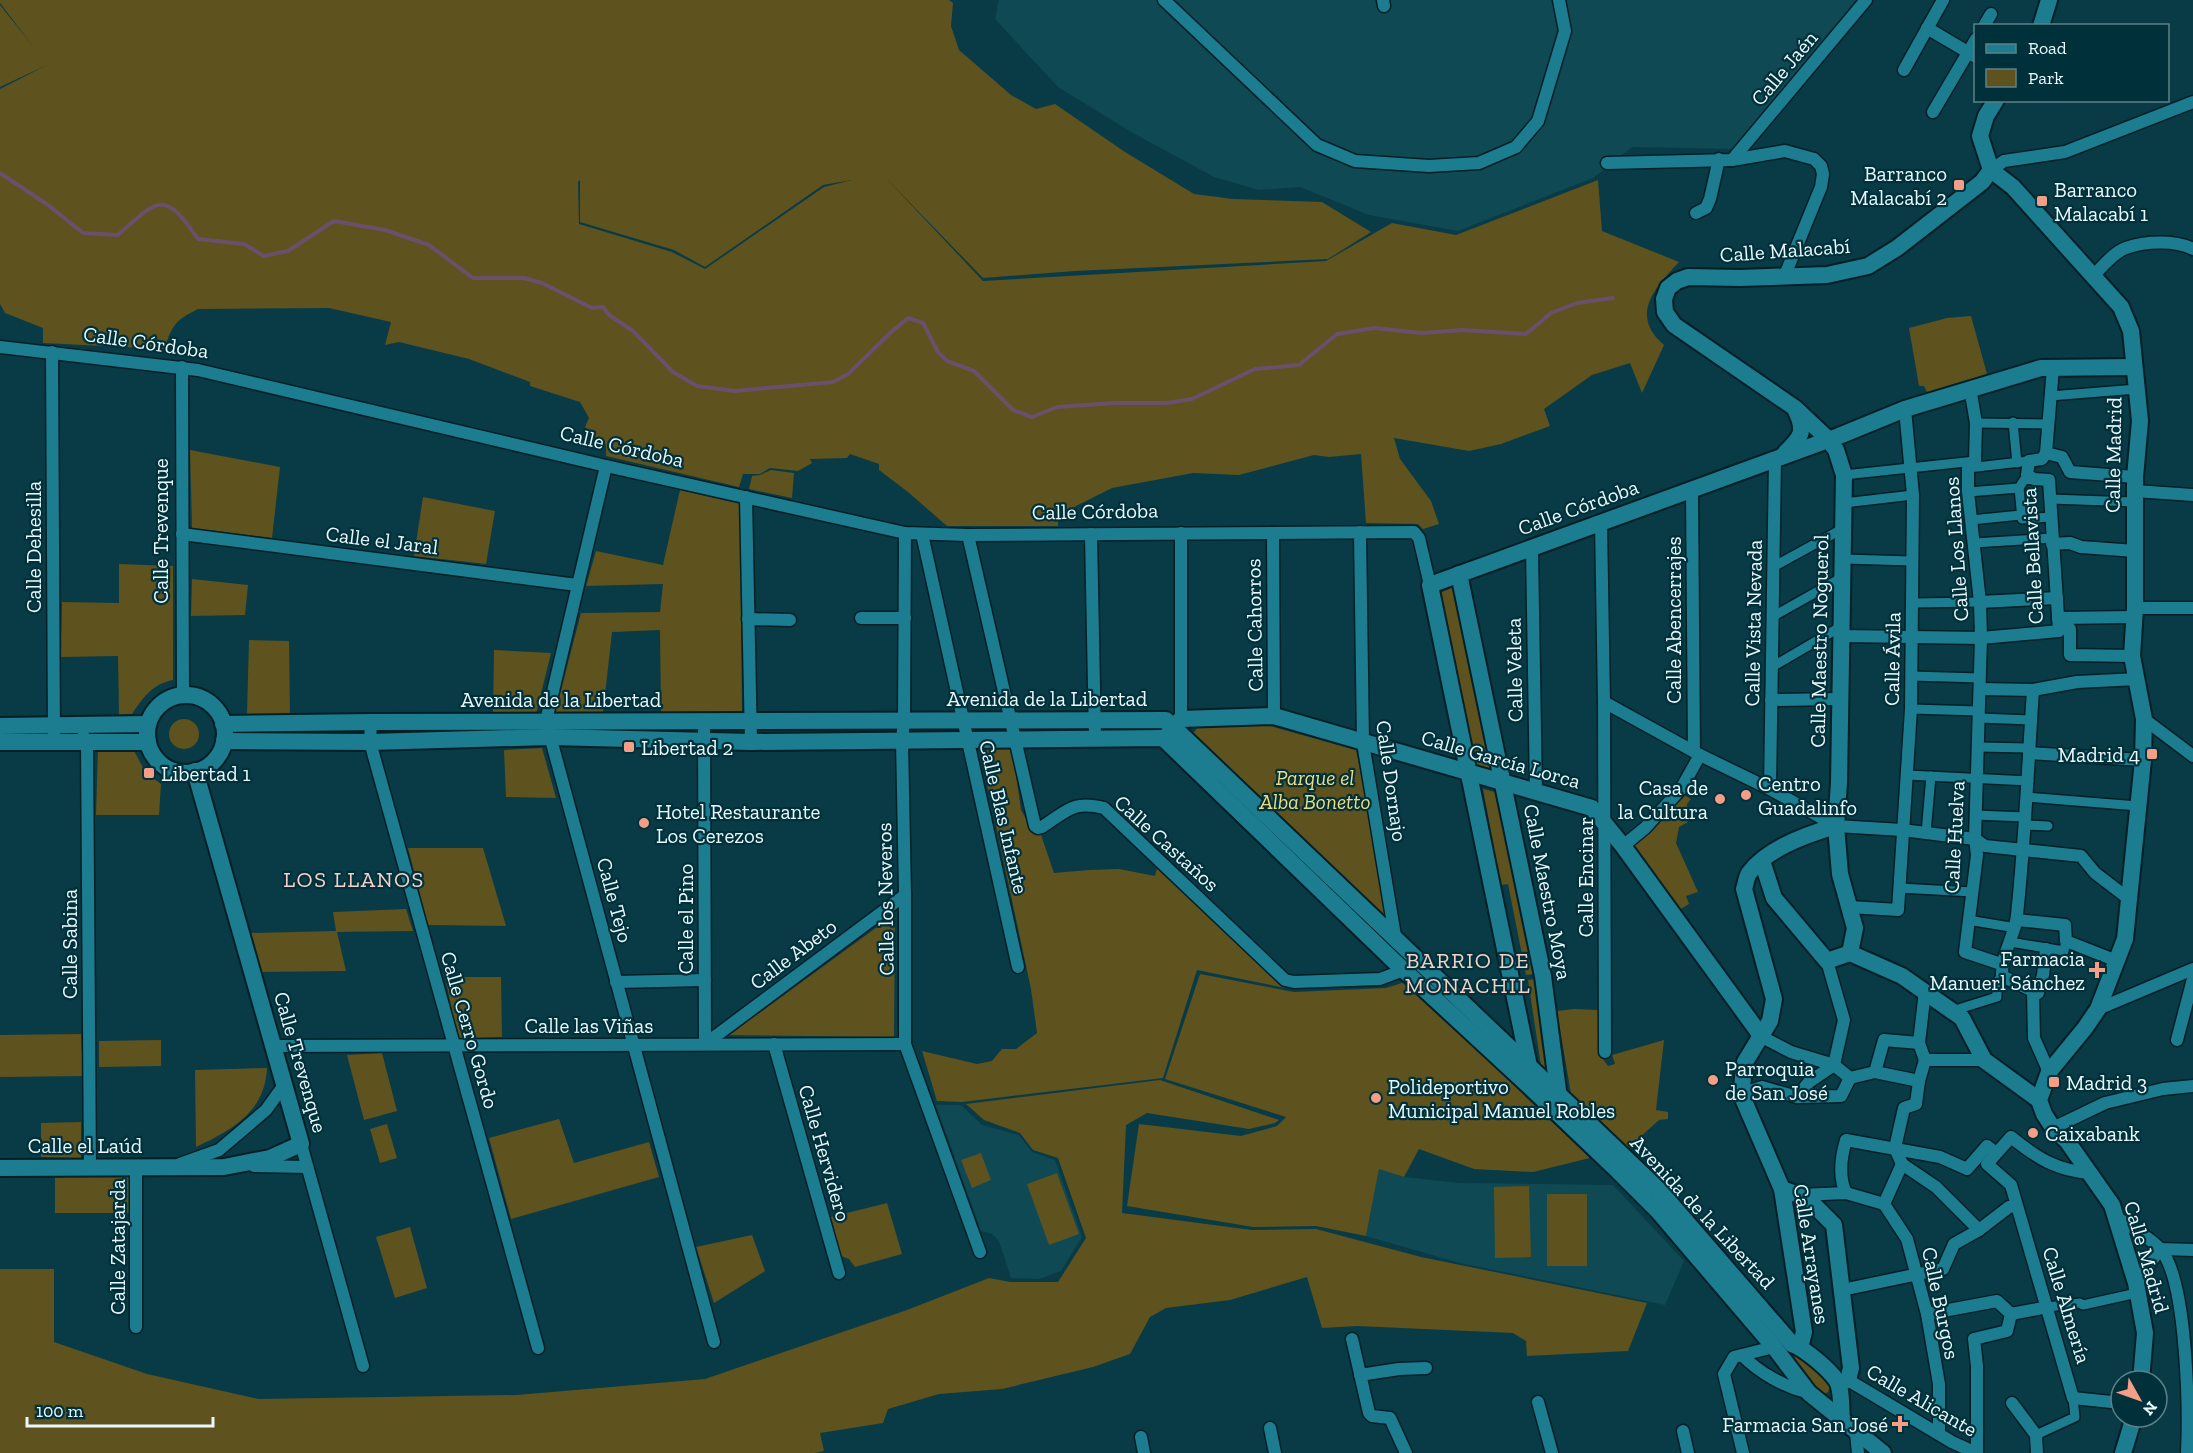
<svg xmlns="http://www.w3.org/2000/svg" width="2193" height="1453" font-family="'Zilla Slab',serif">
  <rect width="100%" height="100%" fill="#093b46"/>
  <g fill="#0f4954">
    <polygon points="999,0 1862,0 1734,149 1632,147 1593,178 1458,231 1369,215 1300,187 1259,190 1214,177 1133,133 1058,87 995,19"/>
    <polygon points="936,1105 961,1105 982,1125 1019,1135 1032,1152 1055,1160 1082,1237 1061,1271 1039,1279 1011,1278 999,1241 992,1234 981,1231"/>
    <polygon points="1379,1168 1404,1177 1460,1183 1613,1185 1684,1261 1665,1305 1460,1263 1366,1236"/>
  </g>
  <g fill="#5e521e" fill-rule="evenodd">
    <path d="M0,0H949L953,3L951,26L959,50L1011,95L1036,109L1055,104L1125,152L1194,194L1233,199L1322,202L1371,232L1328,259L1075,271L983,278L884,176L983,281L1326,261L1392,223L1456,235L1598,180L1602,231L1679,262C1655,288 1629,315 1664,345L1642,393L1630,363L1592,375L1544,409L1550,426L1501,444L1469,451L1394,438L1400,459L1431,501L1439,524L1423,529L1418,524L1366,523L1361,454L1329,457L1314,455L1239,475L1193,473L1112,488L1062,513L1058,517V526H947L908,492L879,470V464L850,454L847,458L810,459L812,463L798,471L770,468L760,474H743L739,487L606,456V445L595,438L585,427L589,418L580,402L530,386V382L469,359L399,342L385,345L391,322L329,308L198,309C174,321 173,325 164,349L43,343V328L5,313L0,304V89L47,65L0,87V5L32,45L0,3ZM580,180V222L674,250L705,267L823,185L852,180L824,187L705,269L672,252L579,224L578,182Z"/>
    <polygon points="1971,316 1987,374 1927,392 1924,386 1919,386 1909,328 1947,318"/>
    <polygon points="190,450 280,467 272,538 192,528"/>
    <polygon points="771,470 794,473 792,498 749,489 752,476 760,475"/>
    <polygon points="680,490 740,504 742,712 661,713 660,630 612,632 603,713 555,713 581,613 660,612 663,584 586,586 596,551 663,565"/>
    <polygon points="423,497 495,511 486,564 414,556"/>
    <path d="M119,564L173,566V680C152,684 143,698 132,714L119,715L118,656L61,657L62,602L119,603Z"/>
    <polygon points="192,579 248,585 245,615 191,616"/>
    <polygon points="1453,587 1493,769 1476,766 1440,593"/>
    <polygon points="249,640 289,641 290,715 247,714"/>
    <polygon points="494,650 551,653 536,714 493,714"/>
    <circle cx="184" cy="734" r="15"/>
    <polygon points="1199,726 1270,726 1356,750 1390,921 1387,924 1194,741 1194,732"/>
    <polygon points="979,746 1012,746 1021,810 1029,824 1041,835 1054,873 1089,870 1119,869 1155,876 1157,868 1285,988 1197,970 1163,1078 962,1102 937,1101 922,1051 977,1064 992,1061 1002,1049 1016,1049 1037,1033 1031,989"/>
    <polygon points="98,747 133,749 146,773 161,784 159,815 96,815"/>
    <polygon points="542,748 556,798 506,797 504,750"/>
    <polygon points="1483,789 1499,793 1535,974 1526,975 1508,884 1501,885"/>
    <polygon points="1682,794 1691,799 1687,804 1688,822 1679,827 1676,843 1698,892 1686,896 1689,904 1677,911 1626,845"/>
    <polygon points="408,848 483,848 506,926 428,925"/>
    <polygon points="406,909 413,931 337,932 346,971 262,972 250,933 336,931 333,912"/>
    <polygon points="895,914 894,1037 729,1035"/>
    <polygon points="1200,974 1294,992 1386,988 1405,982 1590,1158 1533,1172 1474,1169 1419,1149 1404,1177 1379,1169 1366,1236 1316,1226 1253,1227 1127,1206 1139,1124 1241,1136 1277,1126 1286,1117 1165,1079"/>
    <polygon points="445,977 501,977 502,1037 458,1038"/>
    <polygon points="1537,979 1551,1072 1541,1066 1528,980"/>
    <polygon points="1574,1009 1598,1010 1598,1052 1608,1066 1615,1064 1612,1055 1664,1040 1656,1110 1668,1112 1668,1119 1659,1120 1628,1148 1571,1094 1557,1011"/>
    <polygon points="81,1034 83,1076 0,1077 0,1035"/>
    <polygon points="161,1040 161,1066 99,1067 99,1041"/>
    <polygon points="382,1053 397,1111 364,1120 347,1055"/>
    <path d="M267,1068C265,1112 232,1130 196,1147L195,1070Z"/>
    <polygon points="1160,1080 1279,1120 1275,1123 1249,1129 1147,1113 1126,1125 1122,1213 1252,1230 1316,1229 1421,1257 1647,1303 1628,1351 1527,1356 1526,1341 1513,1333 1357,1326 1322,1328 1307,1277 1230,1300 1166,1308 1150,1317 1130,1354 1093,1367 1002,1389 939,1394 888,1409 883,1423 820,1433 824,1451 815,1453 0,1453 0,1269 54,1269 54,1342 147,1374 258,1399 517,1395 705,1379 907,1310 989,1278 1010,1282 1058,1282 1086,1238 1058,1158 1033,1150 1020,1133 984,1120 966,1104"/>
    <polygon points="559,1119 574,1163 649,1142 659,1177 511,1219 489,1138"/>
    <polygon points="81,1122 81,1158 41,1157 41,1123"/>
    <polygon points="387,1124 397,1158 380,1163 370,1129"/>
    <polygon points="981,1153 991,1180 972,1188 961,1160"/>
    <polygon points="1057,1173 1079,1234 1049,1245 1027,1184"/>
    <rect x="55" y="1174" width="75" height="39"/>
    <polygon points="1529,1186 1531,1257 1495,1258 1494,1187"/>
    <rect x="1547" y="1194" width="40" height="72"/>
    <polygon points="887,1203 902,1254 855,1267 849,1259 841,1256 831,1217"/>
    <polygon points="410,1227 427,1288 395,1298 376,1237"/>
    <polygon points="752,1235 765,1271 714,1303 696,1247"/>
    <polygon points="1800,1355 1825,1375 1830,1386 1828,1392 1822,1395 1791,1364 1792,1356"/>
  </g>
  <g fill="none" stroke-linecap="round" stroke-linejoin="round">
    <path stroke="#6b506c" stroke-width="4" d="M0,173L48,205L83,233L118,235C158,199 164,189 198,239L244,244L264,256L288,251L334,221L385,230L429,245L473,278H524L542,283L592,308L603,307L609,315L633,331L673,372L697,386L735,391L833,382L848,374L890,333L908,318L923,323L938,352L947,361L974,371L1013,410L1032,417L1057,407L1115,403H1166L1192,399L1255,369L1299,365L1337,334L1375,328L1421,333L1463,330L1526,334L1551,313L1577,303L1613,298"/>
    <g stroke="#042026" stroke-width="12">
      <g id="pedestrian">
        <polyline points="2050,396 2137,389"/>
        <polyline points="2013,422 2017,463"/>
        <polyline points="1976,423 2049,424"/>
        <polyline points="1968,468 2029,461"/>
        <polyline points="1844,475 1975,461"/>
        <polyline points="2019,488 2022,519 2051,517"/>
        <polyline points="1968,492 2019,488 2024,480 2034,479"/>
        <polyline points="2050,499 2135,502"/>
        <polyline points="1844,503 1913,495"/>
        <polyline points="1971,520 2021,515"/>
        <polyline points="1974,543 2052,538"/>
        <polyline points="1844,559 1912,561"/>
        <polyline points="1773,567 1844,528"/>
        <polyline points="1912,603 1980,602"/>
        <polyline points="1772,617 1843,577"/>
        <polyline points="1772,667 1842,626"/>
        <polyline points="1911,676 1980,678"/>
        <polyline points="1911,709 1979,711"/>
        <polyline points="1979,718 2031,720"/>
        <polyline points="1978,747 2029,748"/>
        <polyline points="1907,775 2029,781"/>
        <polyline points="2027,797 2138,806"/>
        <polyline points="1975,815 2025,817"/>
        <polyline points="2025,825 2048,826"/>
        <polyline points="1926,833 1931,776"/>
        <polyline points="1899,888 1973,892"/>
        <polyline points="1968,920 2016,928"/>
        <polyline points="2010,942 2064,951 2066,941"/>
        <polyline points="1952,1011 1997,997 1997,982 2002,976"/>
        <polyline points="2048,1307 2080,1303 2083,1305 2137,1293"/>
        <polyline points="2036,1435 2075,1417 2073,1398"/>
      </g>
    </g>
    <g stroke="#042026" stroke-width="15">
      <g id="minor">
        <polyline points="1164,0 1317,145 1355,161 1429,166 1479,163 1516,147 1538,121 1565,31 1559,0"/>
        <polyline points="1383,0 1384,6"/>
        <polyline points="1984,26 1991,14"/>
        <polyline points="1927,28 1976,57"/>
        <polyline points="1904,70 1943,0"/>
        <polyline points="1933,112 1976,39"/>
        <polyline points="1732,160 1866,0"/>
        <polyline points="1607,163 1732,160 1785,151 1814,159 1821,166 1823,174 1821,187 1785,275"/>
        <polyline points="1991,170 2004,161 2065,152 2193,102"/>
        <polyline points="1696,213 1706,208 1710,199 1719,159"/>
        <path d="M2093,276C2103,266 2114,252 2126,248C2145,241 2176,240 2193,249"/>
        <polyline points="0,347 198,370 606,466 905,533 968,535 1414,532 1419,538 1430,585"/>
        <polyline points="52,352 54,734"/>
        <polyline points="182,367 183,694"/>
        <polyline points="1970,388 1976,423 1975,461 1968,468 1968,492 1980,602 1981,638 1975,839 1977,855 1965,952 2001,964"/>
        <polyline points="2046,453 2062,457 2070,472 2135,477"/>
        <polyline points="606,466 546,721 714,1342"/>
        <polyline points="1692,489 1694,751"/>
        <polyline points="2135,491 2193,495"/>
        <polyline points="746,497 751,742"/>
        <polyline points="1601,522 1604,702 1605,1052"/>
        <polyline points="1360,532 1363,743 1396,942"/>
        <polyline points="905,533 904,721 902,740 905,895 905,1044 980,1252"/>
        <polyline points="1273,533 1274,716"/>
        <polyline points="182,534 577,585"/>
        <polyline points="922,534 1018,967"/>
        <polyline points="1091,534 1095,738"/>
        <path d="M968,535L1035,826L1038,828L1042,827C1067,811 1073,800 1104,808L1285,980L1294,982L1380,979L1404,970"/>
        <polyline points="2052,544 2070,543 2081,547 2135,551"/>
        <polyline points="1532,548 1536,793"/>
        <polyline points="1980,602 2057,598"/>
        <polyline points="2135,608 2193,608"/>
        <polyline points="861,618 905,618"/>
        <polyline points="2058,618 2070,629 2070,655 2132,656"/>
        <polyline points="2058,618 2134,617"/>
        <polyline points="748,619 790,620"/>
        <polyline points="1842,636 1981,638 2059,631 2049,480 2034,479 2027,475 2029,461 2042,459 2046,453 2053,368"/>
        <polyline points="1980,689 2033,690 2077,682 2138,679"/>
        <path d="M2033,690C2028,765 2025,840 2017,915C2015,936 2001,954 2002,976L2033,991L2034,1038L2049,1072"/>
        <polyline points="1771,700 1840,699"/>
        <polyline points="1604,702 1700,755 1770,789 1836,826 1902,830 1975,839 1985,846 2081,856 2095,873 2129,899"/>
        <polyline points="1181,719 1181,533"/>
        <polyline points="2144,719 2193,756"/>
        <polyline points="704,721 705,1044"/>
        <polyline points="371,722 370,742 538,1348"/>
        <polyline points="83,736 87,740 90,1168"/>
        <polyline points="2029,753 2143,760"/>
        <polyline points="1770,789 1775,458"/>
        <polyline points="1623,846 1645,828 1681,789 1700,755"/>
        <polyline points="1850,907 1898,910 1911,709 1913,495 1905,409"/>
        <polyline points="2017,920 2065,925 2066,941 2117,961"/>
        <polyline points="1827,961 1844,1020 1834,1065"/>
        <polyline points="616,982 705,980"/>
        <polyline points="1925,991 1919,1043 1925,1060"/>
        <polyline points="2033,991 2038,993 2043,975 2046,949"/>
        <polyline points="2098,1009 2193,969"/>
        <polyline points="1762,1037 1791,1052 1834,1065 1850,1078 1875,1072 1919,1081"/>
        <polyline points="2177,1040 2193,979"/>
        <polyline points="705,1044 905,895"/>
        <polyline points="774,1044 839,1273"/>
        <polyline points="273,1046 905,1044"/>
        <polyline points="1875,1072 1884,1040 1919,1043"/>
        <polyline points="1741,1094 1762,1087 1797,1097 1841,1096 1850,1078"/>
        <polyline points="1797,1097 1809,1082 1834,1065"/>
        <polyline points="2053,1128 2105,1103 2163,1089 2193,1086"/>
        <polyline points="301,1144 363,1366"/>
        <polyline points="180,1164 219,1150 266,1110 284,1085"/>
        <polyline points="1902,1164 1936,1187 1979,1230"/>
        <polyline points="254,1166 307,1167"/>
        <path d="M2091,1173C2057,1171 2037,1158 2011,1137L1987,1164L2011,1185L2073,1398L2121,1403"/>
        <path d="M1846,1193C1838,1176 1841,1157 1846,1140L1940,1157L1967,1169L1987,1146L1996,1153"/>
        <polyline points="1799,1195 1846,1193 1884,1204 1907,1239 1927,1314 1939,1384 1939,1433"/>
        <polyline points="1884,1204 1902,1164 1895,1148 1904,1108 1916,1104 1919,1081 1925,1060 1984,1060"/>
        <path d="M2116,1217C2129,1226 2151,1238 2161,1250C2187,1281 2189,1410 2187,1453"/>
        <polyline points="2160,1249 2193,1250"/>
        <polyline points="2136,1283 2160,1249"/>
        <polyline points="1842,1290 1943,1269 1954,1244 1979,1230 2009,1207 2016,1206"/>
        <polyline points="1927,1314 1997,1301 2011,1314 2007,1331 1974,1339 1977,1366 1977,1453"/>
        <polyline points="2011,1314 2048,1307"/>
        <polyline points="136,1327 136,1168"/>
        <polyline points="1352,1339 1369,1413 1372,1416 1390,1418 1406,1453"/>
        <path d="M1742,1355C1759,1373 1785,1387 1809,1393"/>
        <polyline points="1360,1375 1399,1369 1426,1368"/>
        <polyline points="1848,1380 1952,1442 1976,1453"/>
        <polyline points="1538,1402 1552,1453"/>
        <polyline points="2012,1403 2036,1435 2037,1453"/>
        <polyline points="1270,1428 1275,1453"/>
        <polyline points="1683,1431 1688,1453"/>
        <polyline points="1856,1433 1858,1453"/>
        <polyline points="1141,1437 1144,1453"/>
        <polyline points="1743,1453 1724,1374 1734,1357 1774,1347"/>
      </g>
    </g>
    <g stroke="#042026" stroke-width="20">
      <g id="tertiary">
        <polyline points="2041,26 2049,0"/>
        <polyline points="1996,100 1986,116 1980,136 1991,170 2013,187 2121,307 2131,331 2140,421 2135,477 2135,608 2132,656 2144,719 2143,760 2125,939 2098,1009 2085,1028 2049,1072 2039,1100 2044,1114 2053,1128 2067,1141 2112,1205 2136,1283 2145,1333 2141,1381"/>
        <path d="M1785,453C1802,437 1806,431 1795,409"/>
        <polyline points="1459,574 1543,976 1559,1098"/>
        <circle cx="186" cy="734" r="39"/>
        <polyline points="223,724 371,722 1166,720 1658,1189 1792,1344"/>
        <polyline points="0,726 148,724"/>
        <polyline points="1168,734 1181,719 1274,716 1592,808 1623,846 1762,1037"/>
        <polyline points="224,741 370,742 550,737 751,742 1163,738 1395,962 1527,1084 1618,1171 1658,1211 1698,1258 1774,1347 1809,1393 1883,1453"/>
        <polyline points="0,742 148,742"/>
        <polyline points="1762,861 1774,898 1827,961 1850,953 1902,976 1962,1018 1984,1060 2039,1100"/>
        <polyline points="1850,953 1855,928 1840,874 1836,826 1839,783 1844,475 1836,450 1828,439 1795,408 1674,325 1665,312 1664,299 1668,288 1677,281 1688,277 1740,278 1827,275 1868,266 1897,248 1982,182 1991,170"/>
        <polyline points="1529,1066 1430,585 1839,436 1905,409 2041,368 2134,367"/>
        <polyline points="0,1168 224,1167 270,1158 301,1144 195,771"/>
        <polyline points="1782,1189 1799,1195 1814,1205 1834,1225 1851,1368 1848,1380 1838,1383"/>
        <path d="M1792,1344C1805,1349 1829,1369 1837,1381C1842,1390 1841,1409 1842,1420"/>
        <path d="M1800,1348L1804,1332L1782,1189L1741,1094L1745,1062L1770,1021L1774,999L1744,889C1746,884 1746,876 1750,872C1768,848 1808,834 1836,826"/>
        <polyline points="2123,1453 2134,1417"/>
      </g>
    </g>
    <use href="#pedestrian" stroke="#1c7c90" stroke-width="9"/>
    <use href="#minor" stroke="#1c7c90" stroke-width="12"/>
    <use href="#tertiary" stroke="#1c7c90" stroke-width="16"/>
  </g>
  <g fill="#f49e87" stroke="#00313b" stroke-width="2">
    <rect x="1953" y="179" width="12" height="12" rx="3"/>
    <rect x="2036" y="195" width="12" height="12" rx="3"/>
    <rect x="623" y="741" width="12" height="12" rx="3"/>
    <rect x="2146" y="748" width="12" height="12" rx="3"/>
    <rect x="143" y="767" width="12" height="12" rx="3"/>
    <circle cx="1746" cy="795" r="6"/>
    <circle cx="1720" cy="799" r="6"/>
    <circle cx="644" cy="823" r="6"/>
    <path d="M2094 961h6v6h6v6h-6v6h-6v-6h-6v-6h6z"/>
    <circle cx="1713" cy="1080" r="6"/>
    <rect x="2048" y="1076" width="12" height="12" rx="3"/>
    <circle cx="1376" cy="1098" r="6"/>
    <circle cx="2033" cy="1133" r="6"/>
    <path d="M1897 1415h6v6h6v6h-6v6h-6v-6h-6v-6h6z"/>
  </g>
  <g text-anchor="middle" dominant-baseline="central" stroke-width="4.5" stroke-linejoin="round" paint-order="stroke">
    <g font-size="21" fill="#e8f8fc" stroke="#00313b">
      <text transform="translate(1784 68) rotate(-50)">Calle Jaén</text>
      <text transform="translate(1785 250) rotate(-4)">Calle Malacabí</text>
      <text transform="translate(146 342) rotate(8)">Calle Córdoba</text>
      <text transform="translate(622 446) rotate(13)">Calle Córdoba</text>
      <text transform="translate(2113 455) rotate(-89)">Calle Madrid</text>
      <text transform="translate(1578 507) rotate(-20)">Calle Córdoba</text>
      <text transform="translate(1095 511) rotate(-1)">Calle Córdoba</text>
      <text transform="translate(160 531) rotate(-90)">Calle Trevenque</text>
      <text transform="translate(382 540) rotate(7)">Calle el Jaral</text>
      <text transform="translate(33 547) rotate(-90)">Calle Dehesilla</text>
      <text transform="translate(1956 549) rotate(-94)">Calle Los Llanos</text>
      <text transform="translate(2032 556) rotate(-93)">Calle Bellavista</text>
      <text transform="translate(1673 620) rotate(-90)">Calle Abencerrajes</text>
      <text transform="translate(1753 623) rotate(-89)">Calle Vista Nevada</text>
      <text transform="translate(1254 625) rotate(-91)">Calle Cahorros</text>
      <text transform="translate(1819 641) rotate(-89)">Calle Maestro Noguerol</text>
      <text transform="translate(1892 659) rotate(-89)">Calle Ávila</text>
      <text transform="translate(1514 670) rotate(-91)">Calle Veleta</text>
      <text x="1047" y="698">Avenida de la Libertad</text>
      <text x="561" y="699">Avenida de la Libertad</text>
      <text transform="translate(1501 759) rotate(16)">Calle García Lorca</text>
      <text transform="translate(1392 781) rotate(82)">Calle Dornajo</text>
      <text transform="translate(1004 817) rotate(77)">Calle Blas Infante</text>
      <text transform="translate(1954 837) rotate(-87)">Calle Huelva</text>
      <text transform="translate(1167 843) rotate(42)">Calle Castaños</text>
      <text transform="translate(1585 877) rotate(-90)">Calle Encinar</text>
      <text transform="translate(1548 892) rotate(79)">Calle Maestro Moya</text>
      <text transform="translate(885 899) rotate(-91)">Calle los Neveros</text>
      <text transform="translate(615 900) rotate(75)">Calle Tejo</text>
      <text transform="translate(685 919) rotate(-90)">Calle el Pino</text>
      <text transform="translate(69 944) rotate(-90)">Calle Sabina</text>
      <text transform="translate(793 954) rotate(-37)">Calle Abeto</text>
      <text x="589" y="1025">Calle las Viñas</text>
      <text transform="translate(470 1030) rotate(74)">Calle Cerro Gordo</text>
      <text transform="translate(301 1062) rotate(74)">Calle Trevenque</text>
      <text x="85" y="1145">Calle el Laúd</text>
      <text transform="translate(825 1153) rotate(74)">Calle Hervidero</text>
      <text transform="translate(1703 1212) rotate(47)">Avenida de la Libertad</text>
      <text transform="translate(117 1247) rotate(-90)">Calle Zatajarda</text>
      <text transform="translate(1812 1254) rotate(81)">Calle Arrayanes</text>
      <text transform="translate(2147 1257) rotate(74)">Calle Madrid</text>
      <text transform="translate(1941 1303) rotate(78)">Calle Burgos</text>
      <text transform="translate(2067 1305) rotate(73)">Calle Almería</text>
      <text transform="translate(1922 1400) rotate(30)">Calle Alicante</text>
    </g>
    <g font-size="21" fill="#e8f8fc" stroke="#00313b" text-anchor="start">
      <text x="1947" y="173" text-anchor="end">Barranco<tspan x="1947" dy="24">Malacabí 2</tspan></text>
      <text x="2054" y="189">Barranco<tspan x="2054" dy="24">Malacabí 1</tspan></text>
      <text x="641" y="747">Libertad 2</text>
      <text x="2140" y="754" text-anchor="end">Madrid 4</text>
      <text x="161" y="773">Libertad 1</text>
      <text x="1758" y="783">Centro<tspan x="1758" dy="24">Guadalinfo</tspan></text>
      <text x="1708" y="787" text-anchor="end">Casa de<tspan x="1708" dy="24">la Cultura</tspan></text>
      <text x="656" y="811">Hotel Restaurante<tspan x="656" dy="24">Los Cerezos</tspan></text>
      <text x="2085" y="958" text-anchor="end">Farmacia<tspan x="2085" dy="24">Manuerl Sánchez</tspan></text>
      <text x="1725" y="1068">Parroquia<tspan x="1725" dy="24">de San José</tspan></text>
      <text x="2066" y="1082">Madrid 3</text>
      <text x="1388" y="1086">Polideportivo<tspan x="1388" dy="24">Municipal Manuel Robles</tspan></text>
      <text x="2045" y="1133">Caixabank</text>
      <text x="1888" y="1424" text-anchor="end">Farmacia San José</text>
    </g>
    <g font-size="21" font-style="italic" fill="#f3db7b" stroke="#00313b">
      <text x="1315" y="777">Parque el<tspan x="1315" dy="24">Alba Bonetto</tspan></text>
    </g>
    <g font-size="22" letter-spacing="1.5" fill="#f4d2c9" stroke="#00313b">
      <text x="354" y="879">LOS LLANOS</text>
      <text x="1468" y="960">BARRIO DE<tspan x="1468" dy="25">MONACHIL</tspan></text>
    </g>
  </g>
  <rect x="1974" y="24" width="195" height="78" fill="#00313b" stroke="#5d8188" stroke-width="1.5"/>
  <rect x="1986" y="44" width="30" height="9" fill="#1c7c90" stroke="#5d8188" stroke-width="1.5"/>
  <text x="2028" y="54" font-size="18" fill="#e8f8fc">Road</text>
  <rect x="1986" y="69" width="30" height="18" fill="#5e521e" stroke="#5d8188" stroke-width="1.5"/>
  <text x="2028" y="84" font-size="18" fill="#e8f8fc">Park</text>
  <g transform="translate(2139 1399) rotate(130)"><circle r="28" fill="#00313b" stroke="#5d8188" stroke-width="1.5"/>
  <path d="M0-4.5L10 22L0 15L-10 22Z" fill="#f49e87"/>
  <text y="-9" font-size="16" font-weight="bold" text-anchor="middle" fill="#e8f8fc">N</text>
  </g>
  <path d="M27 1417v9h186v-9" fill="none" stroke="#e8f8fc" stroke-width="3"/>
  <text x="36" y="1417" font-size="18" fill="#e8f8fc" stroke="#00313b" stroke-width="4.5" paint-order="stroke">100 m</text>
</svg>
